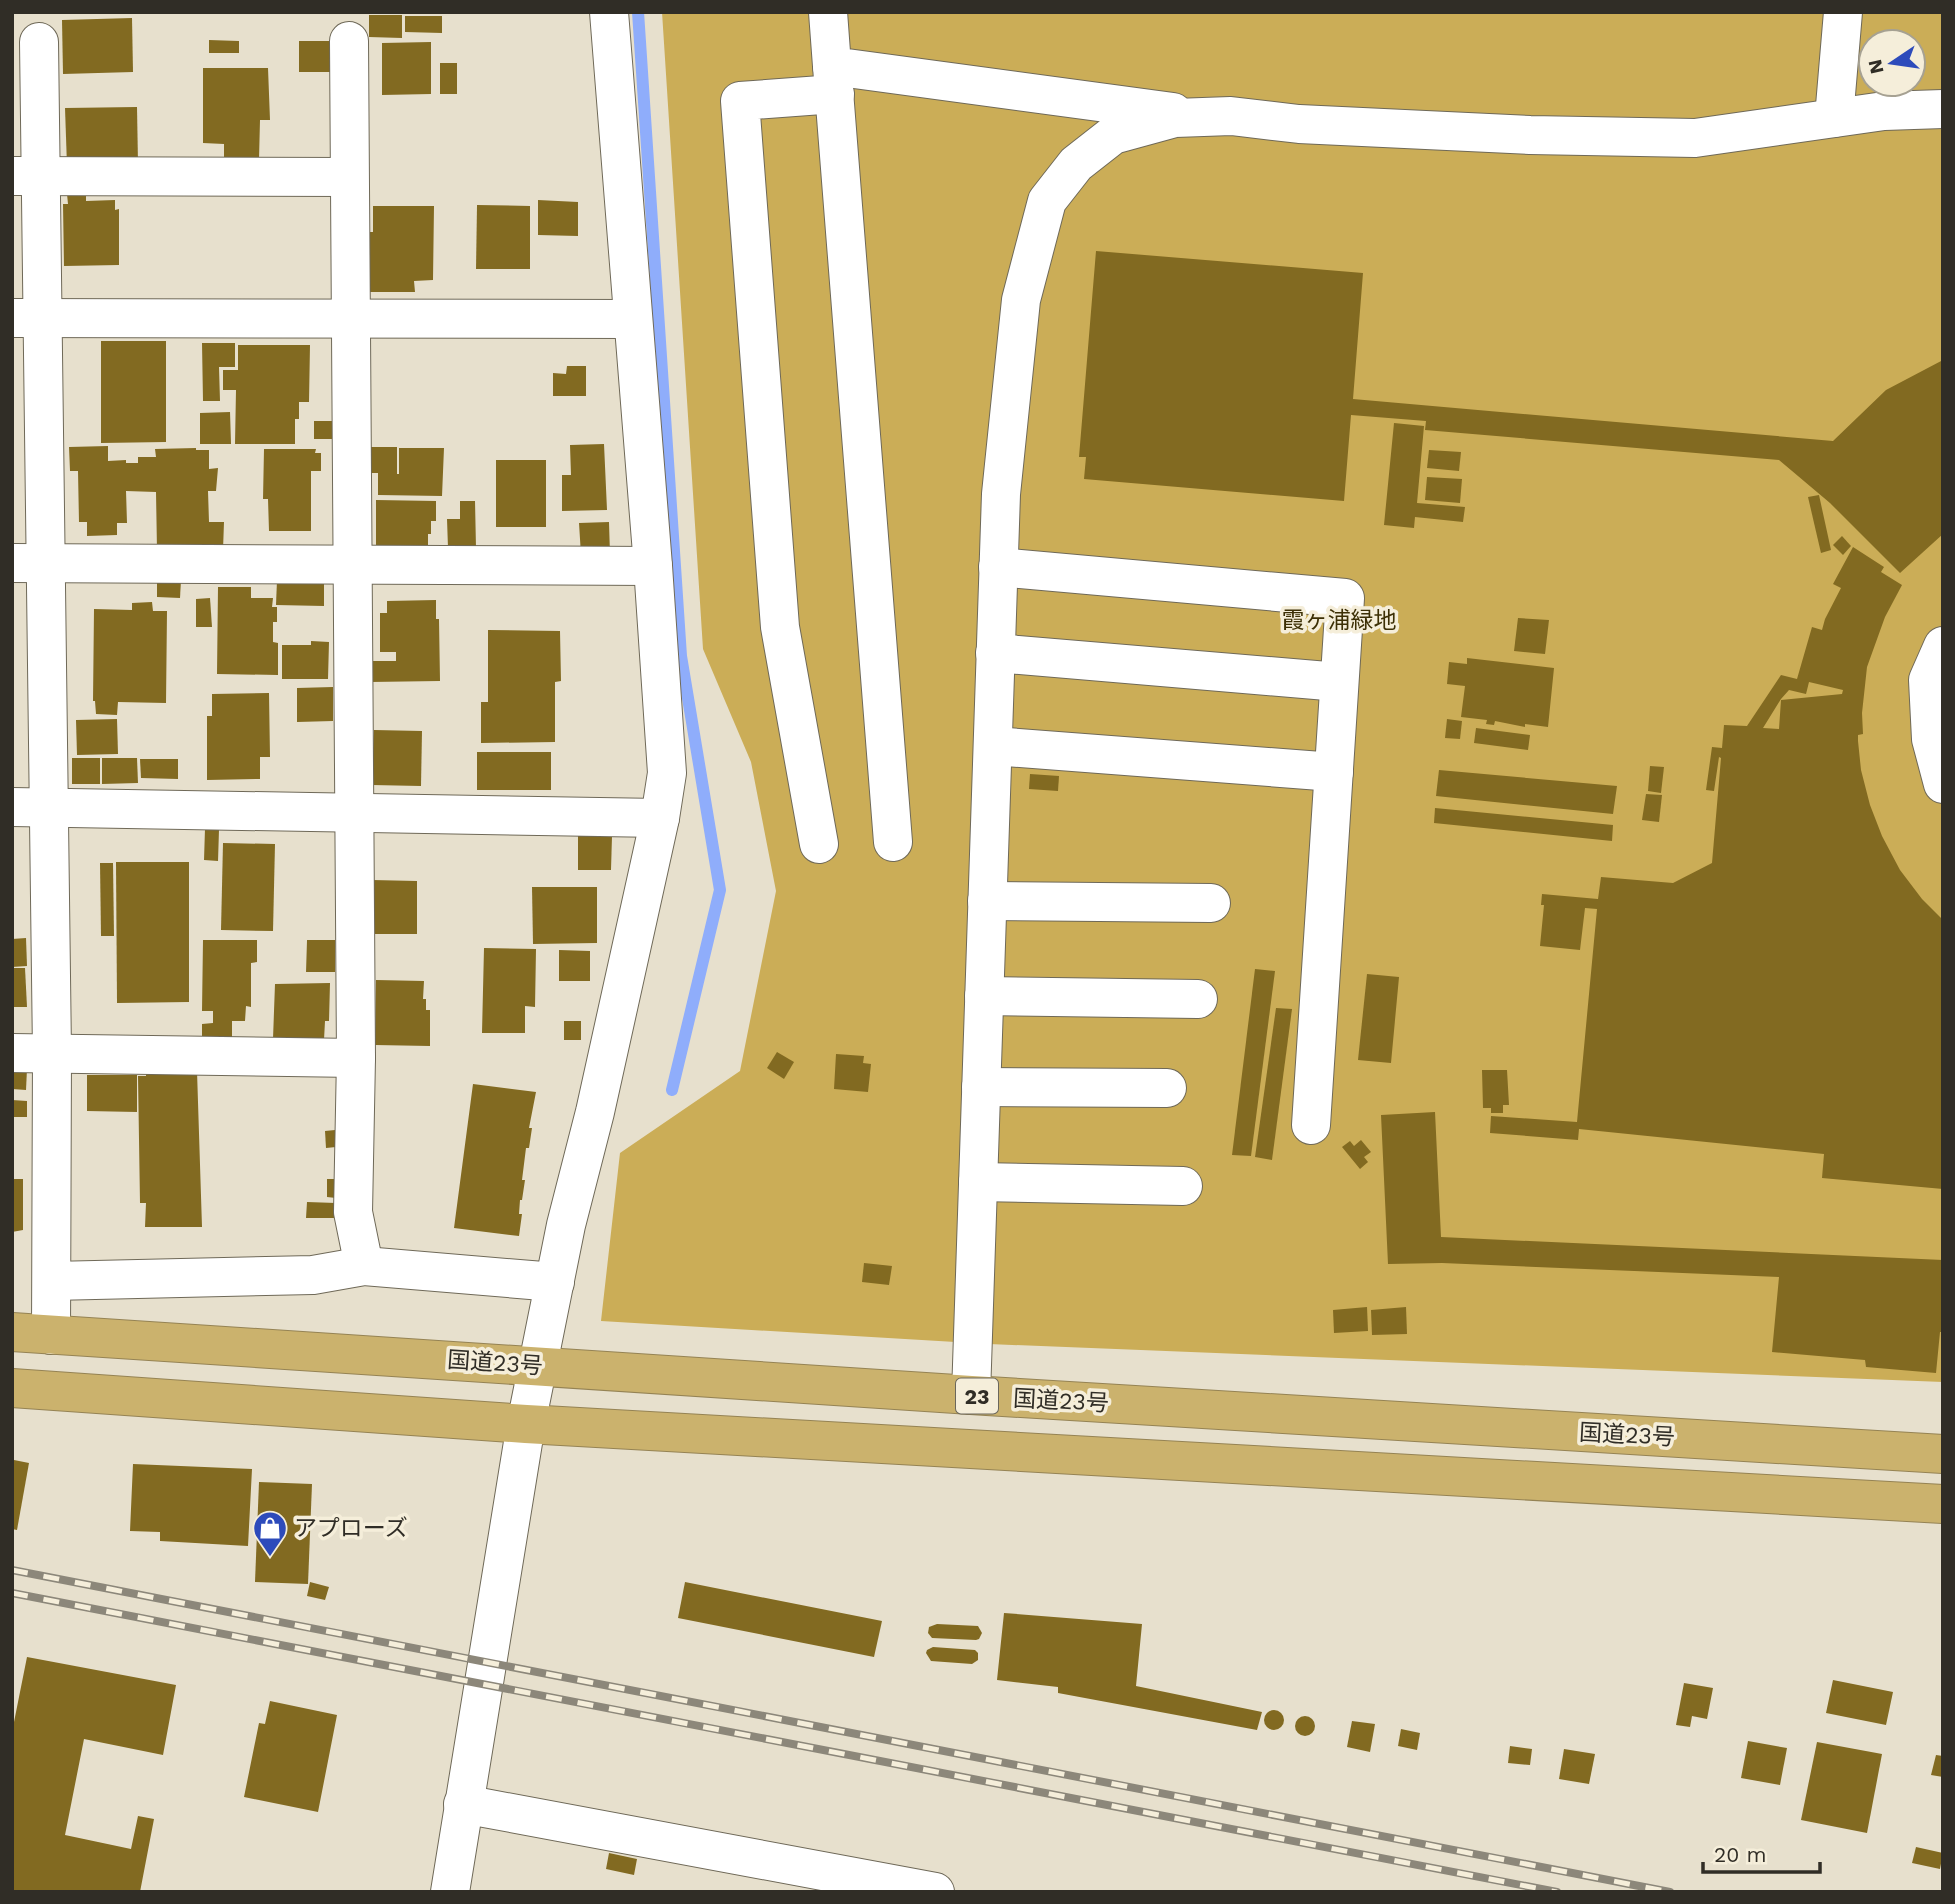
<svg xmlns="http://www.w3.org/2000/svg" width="1955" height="1904" font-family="'Work Sans','Noto Sans JP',sans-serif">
  <rect width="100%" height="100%" fill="#e7e0cd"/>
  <path fill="#cbad57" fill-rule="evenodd" d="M662,12H1943V1382L989,1344L601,1321L620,1153L740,1071L776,891L751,762L703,649ZM1871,42H1913V84H1871Z"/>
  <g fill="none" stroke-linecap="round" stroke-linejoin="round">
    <polyline stroke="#8fadfb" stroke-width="12" points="638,12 681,656 720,890 672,1090"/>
  </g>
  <g fill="#826a21" fill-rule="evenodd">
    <polygon points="369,15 402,15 402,38 369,37"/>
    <polygon points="405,16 442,16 442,33 405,32"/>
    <polygon points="132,18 133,72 63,74 62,20"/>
    <polygon points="209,40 239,41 239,53 209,53"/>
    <rect x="299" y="41" width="31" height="31"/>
    <polygon points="431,42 431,94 382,95 382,43"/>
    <rect x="440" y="63" width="17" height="31"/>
    <polygon points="203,68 268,68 270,120 260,120 259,160 224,159 224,144 203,143"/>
    <polygon points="137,107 138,164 67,166 65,108"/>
    <polygon points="67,194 86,194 86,201 115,200 115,210 119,209 119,265 64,266 63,204 68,204"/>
    <polygon points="538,200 578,202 578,236 538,235"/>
    <polygon points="477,205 530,206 530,269 476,269"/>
    <polygon points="373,206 434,206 433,280 414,281 415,292 366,292 365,232 373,232"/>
    <polygon points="1096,251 1363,273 1353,399 1833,441 1886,390 1943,360 1943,534 1900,573 1830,503 1779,460 1425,430 1426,421 1351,415 1344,501 1084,479 1086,457 1079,457"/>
    <polygon points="101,341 166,341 166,442 101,443"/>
    <polygon points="202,343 235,343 235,367 219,367 220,401 203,401"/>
    <polygon points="238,345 310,345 309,402 299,402 299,419 295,419 295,444 235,444 236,390 223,390 223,370 238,370"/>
    <polygon points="567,366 586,366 586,396 553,396 553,373 566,374"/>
    <polygon points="230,412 231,444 200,444 200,413"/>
    <polygon points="314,421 333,421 332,439 314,439"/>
    <polygon points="1394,423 1424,426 1417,503 1465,507 1463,522 1415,517 1414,528 1384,525"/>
    <polygon points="604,444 607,510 562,511 562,475 571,475 570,445"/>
    <polygon points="108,446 108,461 126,460 126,463 138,463 138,457 156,457 155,449 196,448 196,450 209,450 209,469 218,468 216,491 208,491 209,522 224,522 223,550 157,550 156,492 126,491 127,523 117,523 117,535 87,536 87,522 79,522 78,471 70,471 69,447"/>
    <polygon points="369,447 397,447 397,474 399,474 399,448 444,448 442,496 378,495 378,473 369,473"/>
    <polygon points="264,449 316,449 315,453 321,453 321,471 311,471 311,531 269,531 268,499 263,499"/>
    <polygon points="1429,450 1461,452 1459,471 1427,468"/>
    <rect x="496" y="460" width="50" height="67"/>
    <polygon points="1427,477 1462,479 1460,503 1425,500"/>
    <polygon points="1819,495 1831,550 1821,553 1808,497"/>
    <polygon points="376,500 436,501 436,521 431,521 431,534 428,534 428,550 376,550"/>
    <polygon points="460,501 475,501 476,548 448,548 447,519 460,519"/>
    <polygon points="609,522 610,555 581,555 579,523"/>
    <polygon points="1842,536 1851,546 1843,555 1833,545"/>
    <path d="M1853,547L1884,567L1881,572L1902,585L1885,617L1867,667L1862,713L1863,734L1858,735V741L1861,770L1870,805L1882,836L1900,870L1922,899L1943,920V1189L1822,1178L1824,1154L1579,1129L1578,1140L1490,1133L1491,1116L1577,1122L1597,909L1585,908L1580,950L1540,946L1544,905H1541L1542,894L1598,899L1601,877L1673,883L1712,863L1721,758L1719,757L1714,791L1706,790L1712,747L1722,748L1724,725L1747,726L1781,675L1797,679L1812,627L1822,630L1825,619L1841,588L1833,584ZM1809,682L1843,690L1842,694L1781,700L1779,729L1763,728L1781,699L1789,690L1806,694Z"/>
    <polygon points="157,580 181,580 180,598 157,597"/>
    <polygon points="277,580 324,581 324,606 276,605"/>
    <polygon points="218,587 251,587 251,598 273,598 272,607 277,607 277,622 273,622 273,642 278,643 278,675 217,674"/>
    <polygon points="210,598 212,627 196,627 196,599"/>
    <polygon points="436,600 436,619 439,619 440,681 370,682 370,661 396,661 396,652 380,652 380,613 387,613 387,601"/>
    <polygon points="152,602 153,611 167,611 166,703 118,702 117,715 96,714 95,701 93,701 94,609 132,610 132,603"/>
    <polygon points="1518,618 1549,620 1545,654 1514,651"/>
    <polygon points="488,630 560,631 561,681 555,682 555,742 481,743 481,702 488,702"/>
    <polygon points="311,641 329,642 328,679 282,679 282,645 311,645"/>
    <polygon points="1467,658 1554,668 1548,727 1525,724 1525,727 1495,721 1494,725 1486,724 1487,720 1461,717 1465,686 1447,684 1449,662 1467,664"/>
    <polygon points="333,687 333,721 297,722 297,688"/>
    <polygon points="269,693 270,757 260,757 260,779 207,780 207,716 212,716 212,694"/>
    <polygon points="117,719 118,754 77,755 76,720"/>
    <polygon points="1447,719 1462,721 1460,739 1445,738"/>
    <polygon points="1476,728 1530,735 1528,750 1474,743"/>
    <polygon points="374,730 422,731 421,786 372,785"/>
    <rect x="477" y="752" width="74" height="38"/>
    <rect x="72" y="758" width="28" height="26"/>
    <polygon points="102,758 137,758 138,783 102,784"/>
    <polygon points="140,759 178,759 178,779 141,778"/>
    <polygon points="1650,766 1664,767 1661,793 1648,791"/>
    <polygon points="1439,770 1617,786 1613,814 1436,796"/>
    <polygon points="1030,774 1059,776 1058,791 1029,789"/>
    <polygon points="1646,794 1662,795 1659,822 1642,820"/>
    <polygon points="1435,808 1613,825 1612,841 1434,823"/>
    <polygon points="205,828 219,829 218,861 204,860"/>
    <polygon points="578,836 612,836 611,870 578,870"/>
    <polygon points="223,843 275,844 273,931 221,930"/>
    <polygon points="116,862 189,862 189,1002 117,1003"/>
    <polygon points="100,863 113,863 114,936 101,936"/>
    <polygon points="372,880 417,881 417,934 370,934"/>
    <polygon points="532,887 597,887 597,943 533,944"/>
    <polygon points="26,938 27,966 12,967 12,939"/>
    <polygon points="203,940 257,940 257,962 251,963 251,1007 246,1006 245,1021 232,1021 232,1039 202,1039 202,1024 213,1023 213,1011 202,1011"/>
    <polygon points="307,940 335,940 335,972 306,972"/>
    <polygon points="484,948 536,949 535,1007 525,1006 525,1033 482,1033"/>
    <polygon points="559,950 590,951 590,981 559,981"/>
    <polygon points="12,968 25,968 27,1007 12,1007"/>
    <polygon points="1255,969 1275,971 1251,1156 1232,1155"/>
    <polygon points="1367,974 1399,977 1391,1063 1358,1060"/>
    <polygon points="376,980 424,981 423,999 426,999 426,1010 430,1010 430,1046 375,1045"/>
    <polygon points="330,983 329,1021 325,1021 324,1040 273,1039 275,984"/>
    <polygon points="1276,1008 1292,1009 1272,1160 1255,1157"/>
    <rect x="564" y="1021" width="17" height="19"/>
    <polygon points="777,1052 794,1062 784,1079 767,1068"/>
    <polygon points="836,1054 864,1056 863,1063 871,1064 868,1092 834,1089"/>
    <polygon points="12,1068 27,1069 26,1090 12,1089"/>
    <polygon points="1482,1070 1507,1070 1509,1105 1503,1105 1503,1113 1491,1113 1491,1108 1483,1108"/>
    <polygon points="146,1071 197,1071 202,1227 145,1227 146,1203 140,1203 138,1076 146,1076"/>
    <polygon points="87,1075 137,1075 137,1112 87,1111"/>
    <polygon points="473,1084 536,1092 529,1128 532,1128 529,1148 526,1148 522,1180 525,1180 522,1200 520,1200 519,1214 522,1214 519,1236 454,1228"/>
    <polygon points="12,1100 27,1101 27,1117 12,1117"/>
    <polygon points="1435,1112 1441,1237 1943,1260 1943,1332 1940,1332 1936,1373 1866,1367 1865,1360 1772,1352 1779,1277 1442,1263 1388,1264 1381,1115"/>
    <polygon points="335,1130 336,1147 326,1148 325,1131"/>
    <polygon points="1361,1140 1371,1152 1364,1157 1368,1162 1360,1169 1342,1147 1350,1141 1354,1146"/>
    <polygon points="12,1179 23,1179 23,1230 12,1232"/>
    <polygon points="327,1179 336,1179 336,1198 327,1197"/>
    <polygon points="307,1202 336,1203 335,1218 306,1218"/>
    <polygon points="864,1263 892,1266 889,1285 862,1282"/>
    <polygon points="1367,1307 1368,1331 1334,1333 1333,1310"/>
    <polygon points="1406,1307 1407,1334 1372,1335 1371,1310"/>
    <polygon points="14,1460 29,1463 17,1530 12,1529"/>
    <polygon points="133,1464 252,1469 248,1546 160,1541 160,1532 130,1531"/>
    <polygon points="259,1482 312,1484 308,1584 255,1582"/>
    <polygon points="310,1582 329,1587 325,1600 307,1596"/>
    <polygon points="685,1582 882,1621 874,1657 678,1618"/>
    <polygon points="1004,1613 1142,1624 1136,1686 1262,1712 1257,1730 1058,1693 1058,1687 997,1680"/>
    <polygon points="937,1624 978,1626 982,1633 979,1639 976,1640 932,1638 928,1633 929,1627"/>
    <polygon points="933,1647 975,1650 978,1653 978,1660 972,1664 931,1661 926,1653 927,1650"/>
    <polygon points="27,1657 176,1685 163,1755 84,1739 65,1835 131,1849 138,1816 154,1819 140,1892 12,1892 12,1732"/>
    <polygon points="1833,1680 1893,1692 1886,1725 1826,1713"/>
    <polygon points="1684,1683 1713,1688 1707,1719 1692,1716 1690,1727 1676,1725"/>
    <polygon points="270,1701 337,1715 318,1812 244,1797 259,1723 265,1724"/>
    <circle cx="1274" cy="1720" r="10"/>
    <circle cx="1305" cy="1726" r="10"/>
    <polygon points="1352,1721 1375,1724 1370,1752 1347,1747"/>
    <polygon points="1401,1729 1420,1733 1417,1750 1398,1746"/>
    <polygon points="1748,1741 1787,1748 1780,1785 1741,1778"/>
    <polygon points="1817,1742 1882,1754 1867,1833 1801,1820"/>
    <polygon points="1510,1746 1532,1749 1530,1765 1508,1763"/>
    <polygon points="1564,1749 1595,1754 1589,1784 1559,1779"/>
    <polygon points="1936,1755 1943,1756 1943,1777 1931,1775"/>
    <polygon points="1916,1847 1943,1853 1940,1869 1912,1863"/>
    <polygon points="609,1853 637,1859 634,1875 606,1869"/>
  </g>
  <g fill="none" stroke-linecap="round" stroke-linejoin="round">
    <g stroke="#6f6958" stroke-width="40">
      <g id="minor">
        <polyline points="828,12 832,66 1173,112"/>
        <polyline points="349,41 356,1058 353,1212 364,1266"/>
        <polyline points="39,42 52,1053 51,1335"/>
        <polyline points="832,66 893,842"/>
        <polyline points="1834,118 1843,12"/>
        <polyline points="12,176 349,177"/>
        <polyline points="12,318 633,319"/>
        <polyline points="12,563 653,566"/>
        <polyline points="998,567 1345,598 1311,1125"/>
        <polyline points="1943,646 1928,680 1931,739 1943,784"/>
        <polyline points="995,653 1339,682"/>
        <polyline points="993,746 1334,772"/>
        <polyline points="12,807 660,818"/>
        <polyline points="819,844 780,627 740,101 835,94"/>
        <polyline points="987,901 1211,903"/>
        <polyline points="984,996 1198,999"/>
        <polyline points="12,1053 356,1058"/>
        <polyline points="981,1087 1167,1088"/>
        <polyline points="978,1182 1183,1186"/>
        <polyline points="52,1281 313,1275 364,1266 555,1282"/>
        <polyline points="971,1395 1001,494 1021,300 1047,201 1076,164 1113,135 1175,118 1231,116 1299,124 1530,135 1695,138 1884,111 1943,109"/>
        <polyline points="463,1804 935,1892"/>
        <polyline points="450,1892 526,1424 566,1225 595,1112 660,818 667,773 653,566 609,12"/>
      </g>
    </g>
    <g stroke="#958354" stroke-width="40">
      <g id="highway">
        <polyline points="12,1332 971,1395 1943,1454"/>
        <polyline points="12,1388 526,1424 1943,1504"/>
      </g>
    </g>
    <use href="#minor" stroke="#fff" stroke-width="38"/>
    <use href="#highway" stroke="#cbb26d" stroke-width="38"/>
    <g stroke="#8c877a" stroke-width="8">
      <g id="rail">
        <polyline points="12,1570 1670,1892"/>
        <polyline points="12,1593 1557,1892"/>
      </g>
    </g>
    <use href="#rail" stroke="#f5eeda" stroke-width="5" stroke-dasharray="16" stroke-linecap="butt"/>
  </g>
  <defs>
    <g id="shop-pin" transform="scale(1.75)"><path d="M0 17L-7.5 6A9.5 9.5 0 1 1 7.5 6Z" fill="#2d4bbb" stroke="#f5eeda"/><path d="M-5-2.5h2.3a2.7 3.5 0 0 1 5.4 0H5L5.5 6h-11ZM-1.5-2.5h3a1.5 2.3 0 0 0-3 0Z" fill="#fff"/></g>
  </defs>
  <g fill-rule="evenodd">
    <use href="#shop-pin" x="270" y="1528"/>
  </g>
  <g text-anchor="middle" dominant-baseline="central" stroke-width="7" stroke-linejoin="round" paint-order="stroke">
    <rect fill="#f5eeda" stroke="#6b675c" stroke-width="2" x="956" y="1378.5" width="42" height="35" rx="5"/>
    <g font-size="21" font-weight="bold" fill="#302d26">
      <text x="977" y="1396">23</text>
    </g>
    <g font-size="23" fill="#3c2f05" stroke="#f5eeda">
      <text x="1339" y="620">霞ヶ浦緑地</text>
    </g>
    <g font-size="23" fill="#302d26" stroke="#f5eeda">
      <text transform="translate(495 1363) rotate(4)">国道23号</text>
      <text transform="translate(1061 1401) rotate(3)">国道23号</text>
      <text transform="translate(1627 1435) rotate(3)">国道23号</text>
    </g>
    <g font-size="23" fill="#302d26" stroke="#f5eeda" text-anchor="start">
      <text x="294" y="1528">アプローズ</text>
    </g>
  </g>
  <rect width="1955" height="1904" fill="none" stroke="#302d26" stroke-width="28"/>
  <g transform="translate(1892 63) rotate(257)"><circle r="33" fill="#f5eeda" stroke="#a6a192" stroke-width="2"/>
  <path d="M0-5L12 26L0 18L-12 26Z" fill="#2d4bbb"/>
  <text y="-10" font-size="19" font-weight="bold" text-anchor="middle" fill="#302d26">N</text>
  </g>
  <path d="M1703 1862v10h117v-10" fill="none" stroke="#302d26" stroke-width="3.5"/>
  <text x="1714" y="1862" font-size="21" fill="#302d26" stroke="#f5eeda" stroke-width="5" paint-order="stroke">20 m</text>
</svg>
